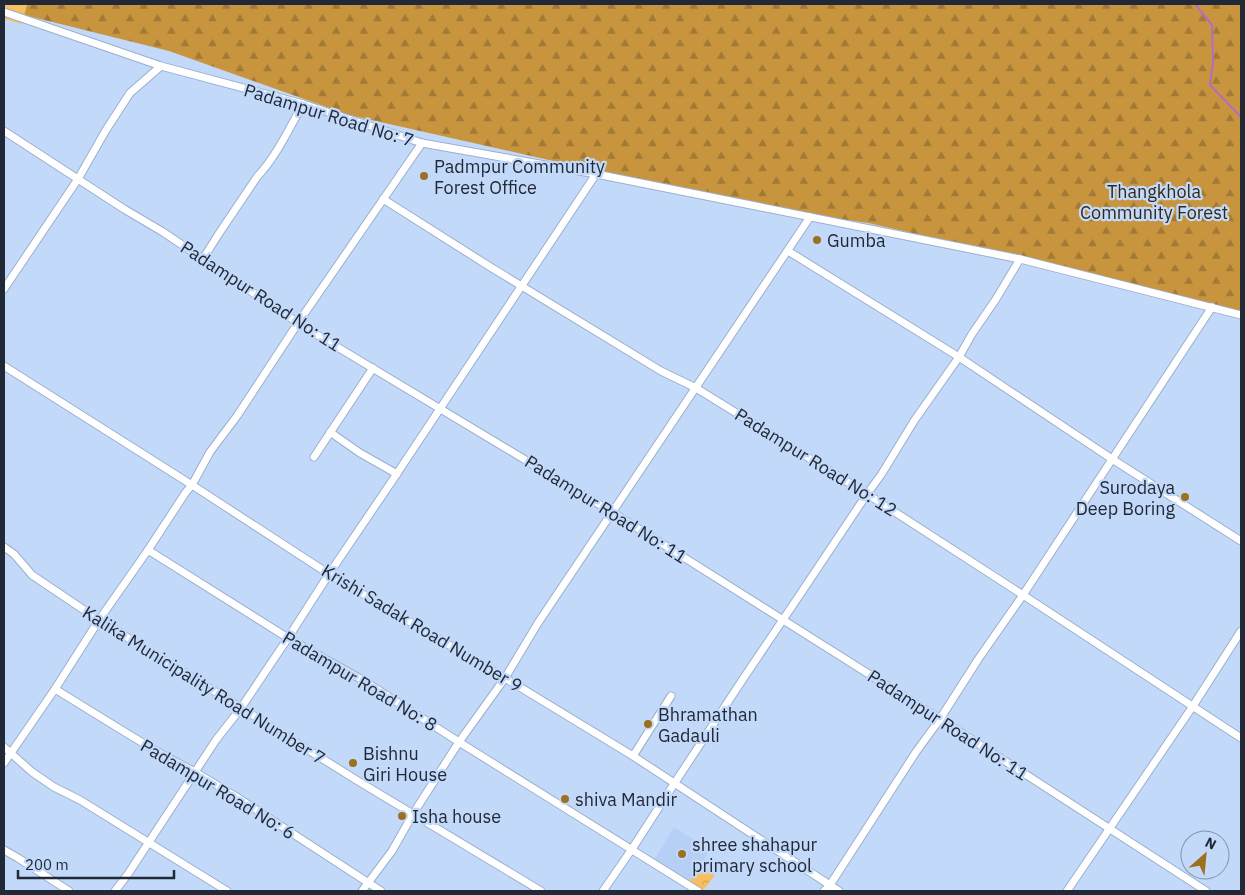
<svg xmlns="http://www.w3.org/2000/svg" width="1245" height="895" font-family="'IBM Plex Sans',sans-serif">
  <defs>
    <pattern id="forest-firs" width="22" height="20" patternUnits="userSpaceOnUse" patternTransform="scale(1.25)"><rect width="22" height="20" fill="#c8953e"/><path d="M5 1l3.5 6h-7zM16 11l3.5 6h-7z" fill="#a27a35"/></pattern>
    <pattern id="park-crowns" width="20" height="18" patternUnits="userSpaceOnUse" patternTransform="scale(1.25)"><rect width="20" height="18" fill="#f8bf60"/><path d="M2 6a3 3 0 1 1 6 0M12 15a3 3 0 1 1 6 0" fill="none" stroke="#d4a454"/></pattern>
  </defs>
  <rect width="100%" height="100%" fill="#c3d9fa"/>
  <polygon fill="#b5cff6" points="674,827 710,850 688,884 653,862"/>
  <polygon fill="url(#forest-firs)" points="27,4 1241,4 1241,314 1031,260 868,223 714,201 562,163 349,115 169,51 24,15"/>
  <polygon fill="url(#park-crowns)" points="700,865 715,875 703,891 700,891 688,884"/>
  <polygon fill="#f8bf60" points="4,4 27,4 22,24 4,19"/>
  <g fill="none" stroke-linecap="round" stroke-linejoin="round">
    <polyline stroke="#b36dc7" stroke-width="2" points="1195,4 1212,25 1213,62 1210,85 1241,117"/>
    <g stroke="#9aafcf" stroke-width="9">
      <g id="minor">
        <polyline points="4,12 161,66 303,104 422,143 596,174 1020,259 1241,315"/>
        <polyline points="4,131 124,209 163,232 304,327 612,512 940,719 1206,891"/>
        <polyline points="383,199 492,268 661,371 696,388 867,494 1023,595 1241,738"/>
        <polyline points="788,251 959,357 1112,459 1241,541"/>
        <path d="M203,259L218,235L257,177C276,157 289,129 303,104"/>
        <polyline points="4,289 78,179 106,130 130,93 161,66"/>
        <polyline points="4,366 192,485 329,574 505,678 633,756 839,891"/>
        <polyline points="330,432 360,453 397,474"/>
        <polyline points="314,457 373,368"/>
        <polyline points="4,547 14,554 32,575 84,610 120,632 132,641 190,676 358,781 541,891"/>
        <polyline points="148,550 288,638 366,682 459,742 698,891"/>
        <polyline points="55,689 128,734 163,755 195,772 235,796 381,891"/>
        <polyline points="4,747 32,772 54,787 80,800 227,891"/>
        <polyline points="633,756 671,696"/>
        <polyline points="4,763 55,689 99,620 148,550 186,492 192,485 210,452 237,416 298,323 422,143"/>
        <polyline points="4,850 18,858 69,891"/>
        <polyline points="115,891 128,874 216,740 241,708 288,638 329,574 390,484 596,174"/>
        <polyline points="362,891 392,851 413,814 459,742 505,678 538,623 810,217"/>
        <polyline points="603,891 632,849 674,784 741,682 803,590 867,494 881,475 914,421 959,357 972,334 996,299 1020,259"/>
        <polyline points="824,891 830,885 916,752 940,719 979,658 1023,595 1212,307"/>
        <polyline points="1067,891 1193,706 1241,631"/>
      </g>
    </g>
    <use href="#minor" stroke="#fff" stroke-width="7"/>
  </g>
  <g fill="#9c701f" stroke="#c3d9fa" stroke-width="2">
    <circle cx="424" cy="176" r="5"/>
    <circle cx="817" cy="240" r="5"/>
    <circle cx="1185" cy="497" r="5"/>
    <circle cx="648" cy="724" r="5"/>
    <circle cx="353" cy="763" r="5"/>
    <circle cx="565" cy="799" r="5"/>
    <circle cx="402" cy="816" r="5"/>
    <circle cx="682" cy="854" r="5"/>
  </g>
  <g text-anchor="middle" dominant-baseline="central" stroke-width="4.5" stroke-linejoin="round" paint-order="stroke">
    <g font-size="18" fill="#212936" stroke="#c3d9fa">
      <text transform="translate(329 115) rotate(17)">Padampur Road No: 7</text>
      <text transform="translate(261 296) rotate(33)">Padampur Road No: 11</text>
      <text transform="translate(816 462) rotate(32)">Padampur Road No: 12</text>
      <text transform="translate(606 509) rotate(32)">Padampur Road No: 11</text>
      <text transform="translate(422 628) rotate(31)">Krishi Sadak Road Number 9</text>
      <text transform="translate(360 681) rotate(31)">Padampur Road No: 8</text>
      <text transform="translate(204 685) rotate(32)">Kalika Municipality Road Number 7</text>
      <text transform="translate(948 725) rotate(33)">Padampur Road No: 11</text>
      <text transform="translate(218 789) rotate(31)">Padampur Road No: 6</text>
    </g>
    <g font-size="18" fill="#212936" stroke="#c3d9fa" text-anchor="start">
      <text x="434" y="166">Padmpur Community<tspan x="434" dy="21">Forest Office</tspan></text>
      <text x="827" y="240">Gumba</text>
      <text x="1175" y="487" text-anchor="end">Surodaya<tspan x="1175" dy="21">Deep Boring</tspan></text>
      <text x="658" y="714">Bhramathan<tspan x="658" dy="21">Gadauli</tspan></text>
      <text x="363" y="753">Bishnu<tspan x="363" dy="21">Giri House</tspan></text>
      <text x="575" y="799">shiva Mandir</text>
      <text x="412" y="816">Isha house</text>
      <text x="692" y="844">shree shahapur<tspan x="692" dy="21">primary school</tspan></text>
    </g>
    <g font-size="18" fill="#342815" stroke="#c3d9fa">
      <text x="1154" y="191">Thangkhola<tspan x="1154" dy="21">Community Forest</tspan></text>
    </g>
  </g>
  <rect width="1245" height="895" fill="none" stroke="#212936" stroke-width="10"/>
  <g transform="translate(1205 855) rotate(27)"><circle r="24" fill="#c3d9fa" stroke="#8293ac"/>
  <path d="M0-4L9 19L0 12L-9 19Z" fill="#9c701f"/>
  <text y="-8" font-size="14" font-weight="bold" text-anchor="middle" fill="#212936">N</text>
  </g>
  <path d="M18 870v8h156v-8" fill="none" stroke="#212936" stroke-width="2.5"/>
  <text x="25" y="870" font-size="15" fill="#212936" stroke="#c3d9fa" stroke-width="4" paint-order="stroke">200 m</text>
</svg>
